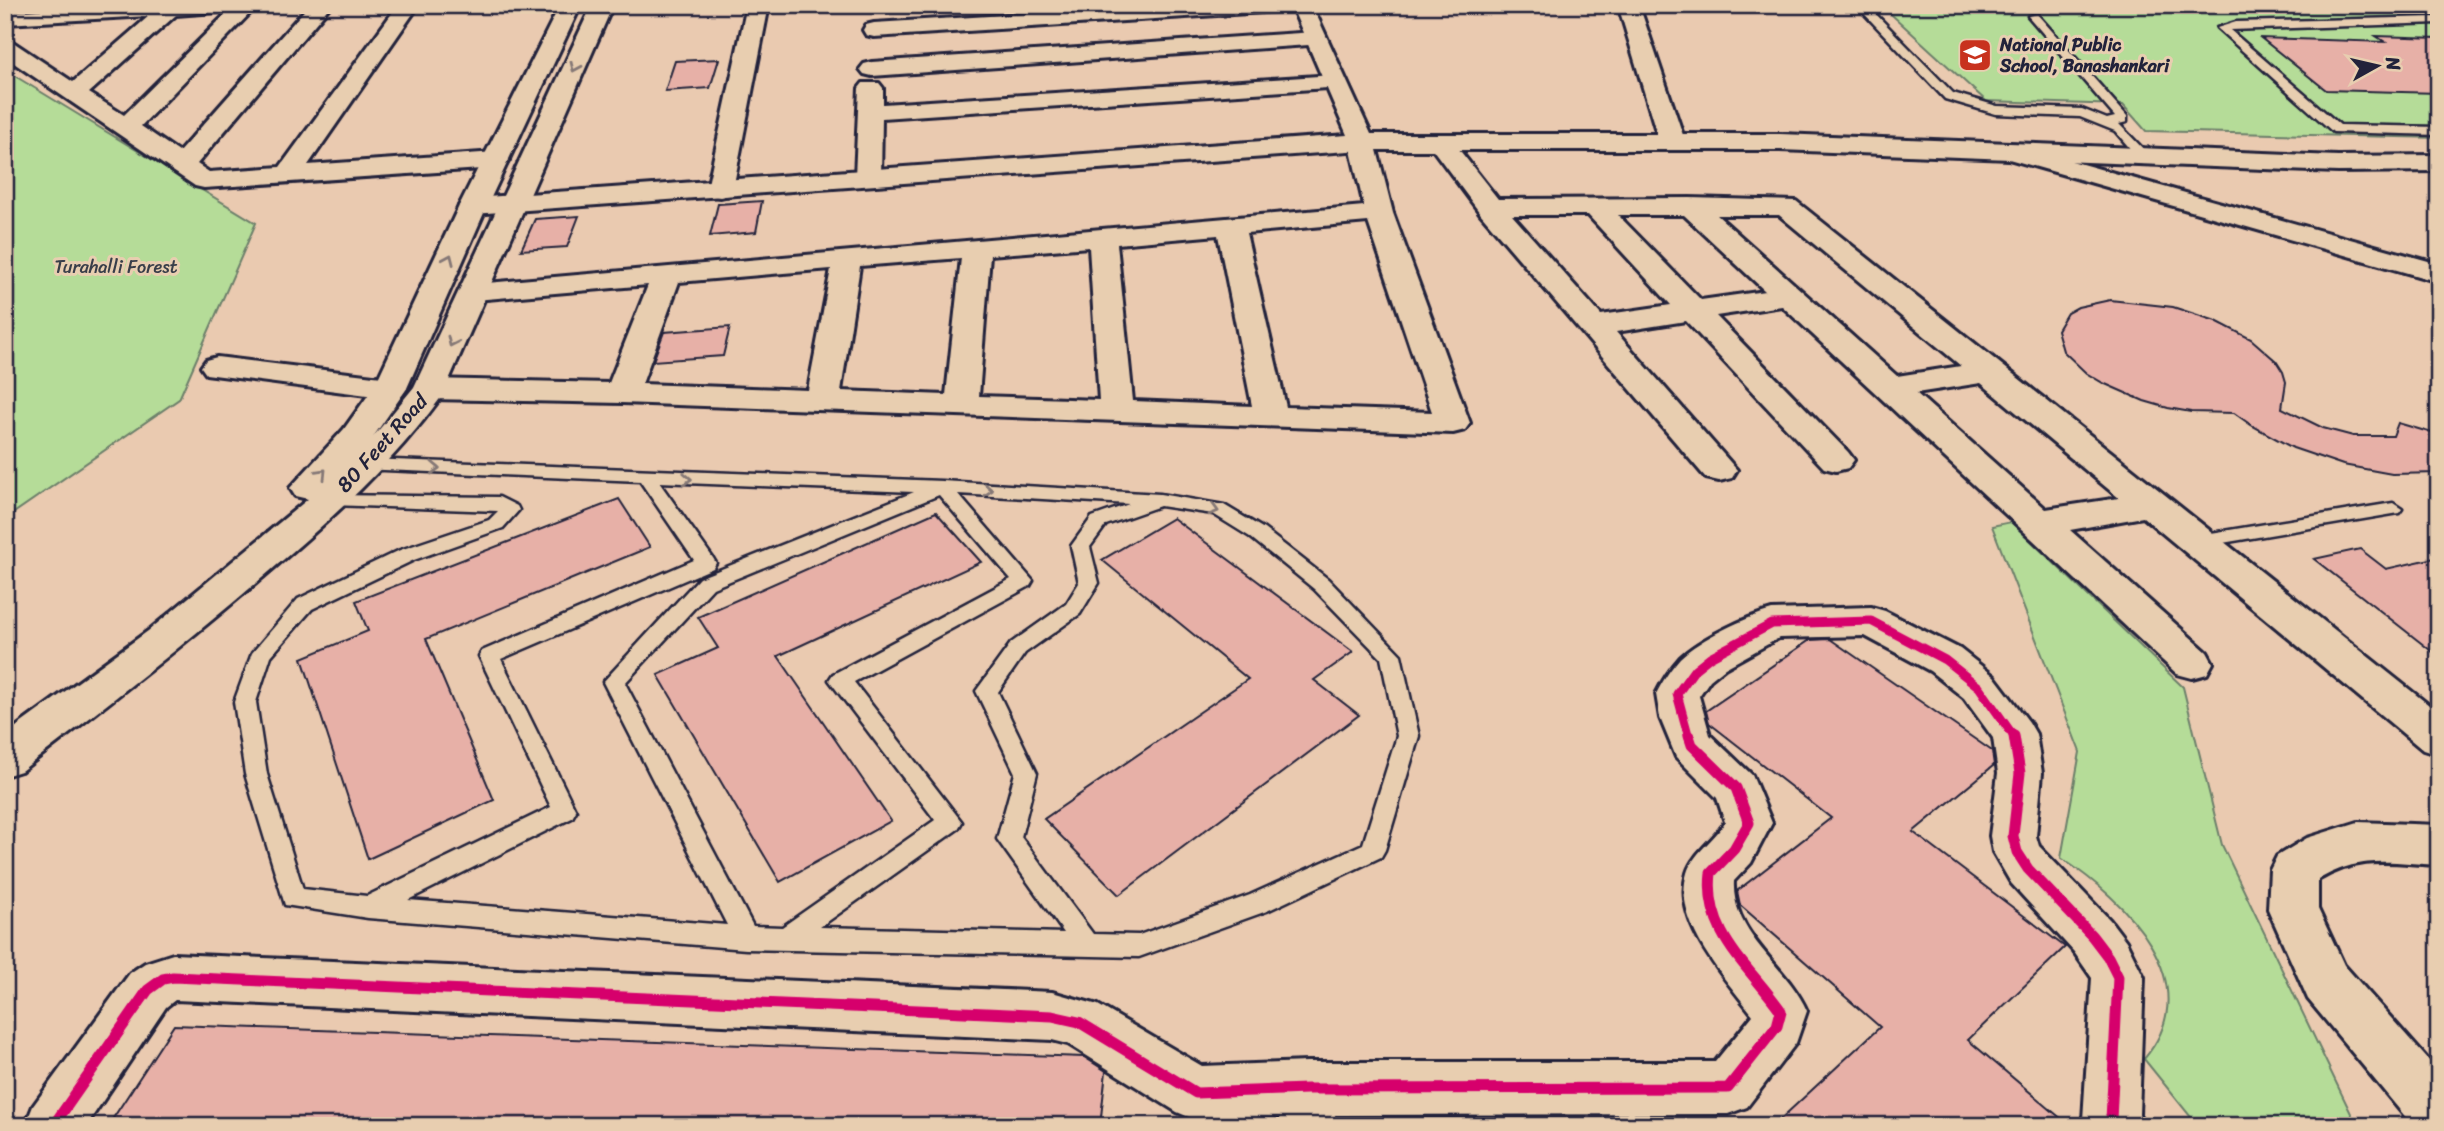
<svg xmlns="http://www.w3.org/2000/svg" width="2444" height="1131" font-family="Sriracha,sans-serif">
  <rect width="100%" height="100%" fill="#eacab0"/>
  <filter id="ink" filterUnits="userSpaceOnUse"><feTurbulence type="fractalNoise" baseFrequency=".0143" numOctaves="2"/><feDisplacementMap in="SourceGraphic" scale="14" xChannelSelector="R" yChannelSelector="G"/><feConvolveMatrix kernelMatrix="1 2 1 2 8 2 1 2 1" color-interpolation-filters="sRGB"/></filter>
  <g filter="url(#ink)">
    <g fill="#b5dc98" stroke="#6c7f6a" stroke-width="2">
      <polygon points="1881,5 2439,5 2439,138 2146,131 2123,105 1986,101"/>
      <polygon points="5,70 256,223 179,399 5,519"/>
      <path d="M2011,522L2183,687L2222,845L2357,1126H2198L2144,1059C2209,982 2125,900 2061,858L2080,752L1992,526Z"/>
    </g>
    <g fill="#e7b0a7" stroke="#22223b" stroke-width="2">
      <polygon points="2376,36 2439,38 2439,93 2326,90 2261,38 2385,42"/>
      <polygon points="719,59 710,88 665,91 675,61"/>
      <polygon points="762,201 756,232 710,236 718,204"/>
      <polygon points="579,216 567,247 521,250 535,219"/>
      <polygon points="2110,300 2173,307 2216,321 2251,339 2276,361 2283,372 2286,382 2282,408 2323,428 2353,436 2393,436 2398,423 2439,435 2439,473 2392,474 2343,465 2293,448 2251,425 2234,413 2191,412 2168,408 2144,401 2103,383 2086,373 2063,351 2057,330 2067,313 2078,307"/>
      <polygon points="730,327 723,356 653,361 664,332"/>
      <polygon points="619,499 650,547 426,639 494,800 368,859 302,658 368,631 356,601"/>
      <polygon points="936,512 981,562 778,656 891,821 780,882 658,675 718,648 698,617"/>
      <polygon points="1173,518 1353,652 1314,680 1359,715 1119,895 1044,819 1248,679 1102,560"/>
      <polygon points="2360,549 2386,569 2439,557 2439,657 2314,559"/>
      <polygon points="1830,639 1992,751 1994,765 1913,832 2065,947 1968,1040 2070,1126 1773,1126 1880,1027 1740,905 1737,891 1831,818 1709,723 1706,711 1810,640"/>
      <polygon points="174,1025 1084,1057 1106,1071 1100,1126 108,1126"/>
    </g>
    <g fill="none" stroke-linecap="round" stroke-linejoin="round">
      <g stroke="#22223b" stroke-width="5">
        <g id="service">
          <polygon points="1856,5 1867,5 1953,93 1997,106 2082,109 2107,119 2115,117 2028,16 2037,14 2127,116 2127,122 2119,124 2151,157 2150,160 2140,160 2115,131 2080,117 1996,114 1945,99"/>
          <polygon points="2439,17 2439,23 2230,30 2340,125 2439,127 2439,135 2333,132 2217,28 2236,22"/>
          <path d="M367,459L942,481L1160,494L1224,505L1264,529L1328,579L1401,655L1419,736L1385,850L1381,857L1267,911L1139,957L746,949L368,918L285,905L245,774L234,702L252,653L298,599L400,550L489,520L498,511L332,505L326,503L323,499L326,495L499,497L517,506L519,510L503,528L414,560L312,609L271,656L256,702L267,774L303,889L367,896L551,807L479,656L482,651L694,560L640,481L361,469L358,465L361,461ZM659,482L914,492L699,578L603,682L727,925L408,900L572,818L576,811L501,659L713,568L716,563L713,558ZM958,494L1129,504L1092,517L1071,546L1079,583L1066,604L1011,643L976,691L1015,773L997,839L1064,933L820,927L958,829L962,822L854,682L1030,586L1033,581ZM939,495L1011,579L833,674L829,680L935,820L782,927L753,926L625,683L713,588ZM1160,506L1213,514L1250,537L1314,589L1381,658L1397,736L1363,844L1250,895L1139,935L1093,934L1021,837L1037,773L998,692L1025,653L1080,614L1099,583L1090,547L1106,525Z"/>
          <polygon points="2393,503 2402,509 2399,513 2199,547 2192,545 2190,541 2192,537 2199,535"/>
        </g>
      </g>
      <g stroke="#22223b" stroke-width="6">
        <g id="minor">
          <path d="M116,5H258L141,126L179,152L309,5H331L197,164L209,172L280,167L398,5H419L308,165L496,152L505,154L509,160L505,166L496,168L204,188L195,186L5,57V40L13,42L73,82L149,16L5,24V12ZM229,11L124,115L89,93L176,15Z"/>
          <polygon points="747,5 769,5 733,189 729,195 720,197 711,195 707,189"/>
          <polygon points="1171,5 1289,5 1286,9 1279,11 874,37 866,35 863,30 866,25 874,23"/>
          <polygon points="1618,5 1639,5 1685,141 1681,146 1672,149 1663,146 1659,141"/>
          <polygon points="1315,32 1323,34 1326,39 1323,44 872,76 864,74 860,69 864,64 872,62"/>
          <polygon points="1334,75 1342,77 1346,82 1342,87 882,118 881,177 877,183 868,185 859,183 855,177 859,88 863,83 879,83 883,88 883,104"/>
          <path d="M1362,134L1371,137L1375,142L1393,213L1470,423L1465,430L1453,433L622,403L430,399L418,396L413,389L418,382L430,379L609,383L648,285L475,300L464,297L460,291L464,285L1364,206L1349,142L1353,137ZM1368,222L1432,412L1286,407L1246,233ZM1218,235L1252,406L1133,401L1117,244ZM1089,247L1099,400L979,396L990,255ZM961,258L946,395L841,391L860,266ZM831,269L808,390L642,384L679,282Z"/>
          <path d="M1441,135L1450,138L1498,199L1690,198L1796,201L2439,713V755L2423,750L2143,517L2070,530L2207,652L2213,663L2207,674L2192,678L2177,674L1782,306L1716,316L1848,452L1854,460L1848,468L1836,471L1824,468L1686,321L1616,332L1737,470L1732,478L1719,481L1706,478L1480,213L1428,143L1432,138ZM1512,215H1588L1671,305L1601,315ZM1618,215H1684L1765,291L1701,300ZM1717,215H1779L1961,366L1897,376ZM1981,383L2119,498L2046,509L1916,393Z"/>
          <polygon points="2011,144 2439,264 2439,282 2002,157 1998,152 2002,147"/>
          <polygon points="217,357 390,378 402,381 407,388 402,395 390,398 206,374 201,367 206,360"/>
          <path d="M1871,607L1885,611L1960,649L1994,676L2029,722L2036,734L2042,773L2036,836L2039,846L2110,920L2126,941L2144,977L2139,1114L2144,1126H2086L2083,1120L2092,978L2074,952L2011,883L1993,852L1990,836L1998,773L1993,738L1964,698L1930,671L1865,636L1779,638L1725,668L1710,680L1699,696L1710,735L1752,775L1772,823L1751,863L1734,881C1731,935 1787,965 1807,1011L1796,1043L1747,1107L1728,1114L1335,1115L1336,1126H1280V1117L1196,1120L1177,1112L1068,1044L1052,1040L175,1000L166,1007L86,1126H25L33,1106L130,973L145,963L173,954L1052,992L1098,1005L1202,1066L1307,1062H1715L1753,1015C1726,979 1672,923 1687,873C1693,853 1715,840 1725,822L1717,798L1676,757L1660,718L1656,694C1662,682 1671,668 1680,658C1700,639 1746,617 1772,610Z"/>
          <path d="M2358,822L2439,825V865C2391,863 2361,854 2318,880V909L2344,965L2439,1072V1126H2413L2308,999L2268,909L2270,870L2277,856L2307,838Z"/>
        </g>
      </g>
      <g stroke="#22223b" stroke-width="6">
        <polygon id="tertiary" points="1291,5 1312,5 1371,134 1780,134 2338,156 2439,155 2439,171 2338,172 1780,150 1362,150 473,214 463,212 459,206 463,200 473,198 1347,135"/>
      </g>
      <g stroke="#22223b" stroke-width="6">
        <path id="secondary" d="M560,5H581L487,206L407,388L373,437L414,387L592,5H613L442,396C390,467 329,521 262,578C184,645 103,708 21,771L5,776V735L148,631L308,499L295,496L290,488L344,429L374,387L459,206Z"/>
      </g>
      <use href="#service" fill="#e8ceb0" fill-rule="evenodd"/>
      <use href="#minor" fill="#e8ceb0" fill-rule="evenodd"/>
      <use href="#tertiary" fill="#e8ceb0" fill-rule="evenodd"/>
      <use href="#secondary" fill="#e8ceb0" fill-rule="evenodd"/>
      <g stroke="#e8ceb0" stroke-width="13">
        <polyline id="cycleway-far1" points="1689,738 1677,694 1695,669 1710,657 1772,624 1871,621 1945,660 1979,687 2015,738"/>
      </g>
      <g stroke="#e8ceb0" stroke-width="16">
        <g id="cycleway">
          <polyline points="2014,736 2020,773 2013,836 2017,852 2028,869 2092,936 2108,957 2118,977 2111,1120 2116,1126"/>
          <path d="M53,1126L148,990L163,979L173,977L1052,1016L1079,1022L1196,1093L1307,1089L1728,1088L1777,1026L1781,1011C1749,965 1704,935 1711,873L1734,849L1749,823L1736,788L1692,745L1689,736"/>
        </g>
      </g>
      <use href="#cycleway-far1" stroke="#d6006c" stroke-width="9"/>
      <use href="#cycleway" stroke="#d6006c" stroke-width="11"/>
    </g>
    <defs><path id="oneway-chevron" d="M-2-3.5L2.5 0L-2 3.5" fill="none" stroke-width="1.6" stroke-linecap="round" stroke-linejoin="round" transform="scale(1.75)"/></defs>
    <g stroke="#857876">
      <use href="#oneway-chevron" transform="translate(575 67) rotate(114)"/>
      <use href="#oneway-chevron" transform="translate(449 259) rotate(-66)"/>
      <use href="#oneway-chevron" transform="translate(452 342) rotate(115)"/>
      <use href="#oneway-chevron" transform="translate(435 468) rotate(2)"/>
      <use href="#oneway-chevron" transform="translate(322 473) rotate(-46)"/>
      <use href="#oneway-chevron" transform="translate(687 479) rotate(2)"/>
      <use href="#oneway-chevron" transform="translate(988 490) rotate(3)"/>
      <use href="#oneway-chevron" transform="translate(1214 510) rotate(16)"/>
    </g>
  </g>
  <defs>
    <g id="school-square" transform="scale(1.75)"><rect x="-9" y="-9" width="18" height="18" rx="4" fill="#c8321e" stroke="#e8ceb0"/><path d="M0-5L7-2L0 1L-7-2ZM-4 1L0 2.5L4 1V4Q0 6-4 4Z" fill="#fff"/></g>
  </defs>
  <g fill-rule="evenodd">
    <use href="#school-square" x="1975" y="55"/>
  </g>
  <g text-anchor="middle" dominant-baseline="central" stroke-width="6" stroke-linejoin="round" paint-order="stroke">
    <g font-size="18" font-weight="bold" fill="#22223b" stroke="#e8ceb0" text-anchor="start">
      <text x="2000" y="45">National Public<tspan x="2000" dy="21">School, Banashankari</tspan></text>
    </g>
    <g font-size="18" fill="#383e49" stroke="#e8ceb0">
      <text x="116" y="267">Turahalli Forest</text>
    </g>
    <g font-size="21" fill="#22223b" stroke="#e8ceb0">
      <text transform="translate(382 443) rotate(-48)">80 Feet Road</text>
    </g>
  </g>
  <rect width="2444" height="1131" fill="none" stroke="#e8ceb0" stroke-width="28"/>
  <rect x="14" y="14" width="2416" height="1103" fill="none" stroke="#22223b" stroke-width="2.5" filter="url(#ink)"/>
  <g transform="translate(2377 66) rotate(82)" stroke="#e8ceb0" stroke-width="5" paint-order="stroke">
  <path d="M0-5L12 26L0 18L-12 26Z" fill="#22223b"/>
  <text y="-10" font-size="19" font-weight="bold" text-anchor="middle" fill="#22223b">N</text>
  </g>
</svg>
